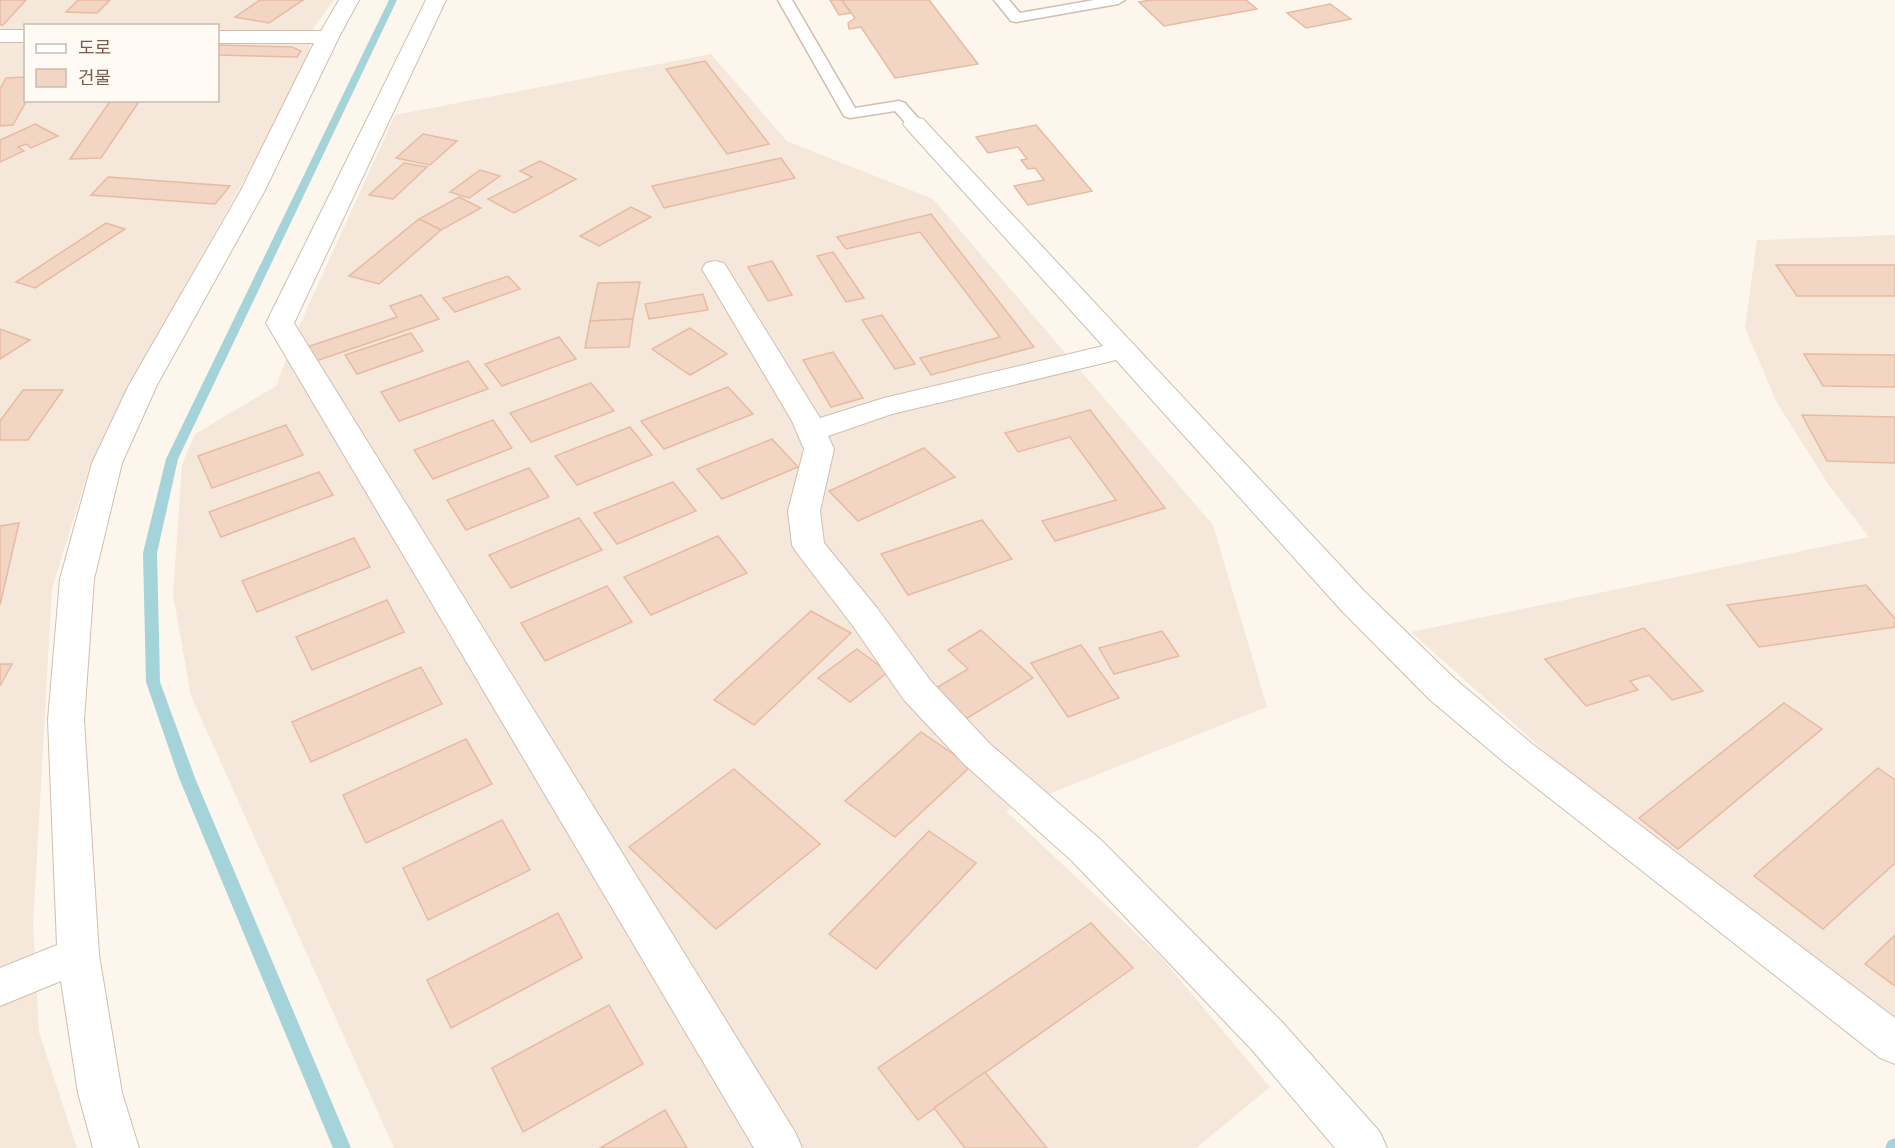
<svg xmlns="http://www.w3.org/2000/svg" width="1895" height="1148" font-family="Manrope,'Noto Sans KR',sans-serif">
  <rect width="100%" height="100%" fill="#fdf6ec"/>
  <g fill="#f5e8da" fill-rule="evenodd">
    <path d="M0,0H334L314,27L309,50L302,69L241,186L124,394L89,469L52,589L33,926L39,1032L77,1148H0ZM26,26H218V100H26Z"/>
    <polygon points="711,54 787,141 933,199 1213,525 1267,707 1006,811 1160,956 1270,1087 1196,1148 394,1148 191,696 173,594 182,465 195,434 276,386 300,324 395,115"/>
    <polygon points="1895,235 1895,1020 1597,798 1411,632 1869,537 1828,484 1777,403 1745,328 1757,240"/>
  </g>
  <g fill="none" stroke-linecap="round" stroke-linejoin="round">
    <g fill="#a5d3da" fill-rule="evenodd">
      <polygon points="389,0 397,0 178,459 157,553 160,682 195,778 351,1148 333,1148 179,778 146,682 143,553 166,459"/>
      <polygon points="1895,1138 1895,1148 1885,1148 1888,1141"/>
    </g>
  </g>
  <g fill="#f3d5c3" stroke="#e6bba3" stroke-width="1.5">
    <polygon points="0,0 26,0 3,25 0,25"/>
    <polygon points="78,0 110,0 97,13 66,12"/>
    <polygon points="260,0 303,0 269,23 235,17"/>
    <polygon points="830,0 842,0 851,13 839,15"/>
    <polygon points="842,0 929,0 978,64 895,78 861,27 849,29 848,23 855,18"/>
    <polygon points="1150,0 1246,0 1257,9 1164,26 1139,2"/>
    <polygon points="1330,4 1351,19 1306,28 1287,13"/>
    <polygon points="218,45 292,47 301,51 297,57 218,55"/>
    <polygon points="705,61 769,144 727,154 666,69"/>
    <polygon points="26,77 27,100 13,125 0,126 0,89 6,78"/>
    <polygon points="111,100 140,100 101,158 70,159"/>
    <polygon points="35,124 58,136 31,148 26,144 18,147 24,151 0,162 0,140"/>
    <polygon points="1036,125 1092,191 1028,205 1014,186 1044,180 1035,168 1028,169 1021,160 1027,159 1018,147 988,153 976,137"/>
    <polygon points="423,134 457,141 430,165 396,158"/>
    <polygon points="781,158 795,178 664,208 652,186"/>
    <polygon points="540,161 576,179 514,213 488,199 532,177 520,171"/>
    <polygon points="404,163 427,167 393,199 369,195"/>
    <polygon points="480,170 500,176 469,198 450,192"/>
    <polygon points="108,177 230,186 215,204 91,195"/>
    <polygon points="459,197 481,208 441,230 419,219"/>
    <polygon points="631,207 651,217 599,246 580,236"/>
    <polygon points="931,214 1034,347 931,375 920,358 1000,337 920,232 846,249 837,237"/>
    <polygon points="419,219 441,230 379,284 349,276"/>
    <polygon points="106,223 125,229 35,288 16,282"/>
    <polygon points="833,252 864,298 846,302 817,256"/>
    <polygon points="772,261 792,295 768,301 748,267"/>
    <polygon points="1776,265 1895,265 1895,296 1797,296"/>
    <polygon points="508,276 520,289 455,312 443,298"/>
    <polygon points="640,282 633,319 590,321 598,283"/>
    <polygon points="703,294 708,310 649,319 645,304"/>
    <polygon points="421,295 439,319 307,364 298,350 397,317 390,306"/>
    <polygon points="882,315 915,364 895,369 862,320"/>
    <polygon points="633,319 629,347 585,348 590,321"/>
    <polygon points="690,328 727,354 690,375 652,349"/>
    <polygon points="0,329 30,340 0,359"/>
    <polygon points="411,333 423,351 357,374 345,355"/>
    <polygon points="559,337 576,359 502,386 485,364"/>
    <polygon points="833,352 863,398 831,407 803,360"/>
    <polygon points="1804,354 1895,355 1895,387 1823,386"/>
    <polygon points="468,361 488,389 399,421 381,392"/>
    <polygon points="591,383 614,411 531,442 510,413"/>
    <polygon points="728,387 753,414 664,449 641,421"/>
    <polygon points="23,390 63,390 28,440 0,440 0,421"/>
    <polygon points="1090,410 1165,508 1055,541 1042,521 1116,500 1070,437 1018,452 1005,433"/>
    <polygon points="1802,415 1895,417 1895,463 1827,461"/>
    <polygon points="493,420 512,448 433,479 414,450"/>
    <polygon points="286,425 303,455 212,488 198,456"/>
    <polygon points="630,427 652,455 577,485 555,456"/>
    <polygon points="772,439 798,467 722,499 697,469"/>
    <polygon points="924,448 955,477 858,521 829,491"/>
    <polygon points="529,468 549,497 466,530 447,500"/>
    <polygon points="319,472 333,495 221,537 209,512"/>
    <polygon points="673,482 696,511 617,544 594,513"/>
    <polygon points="579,518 602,550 511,588 489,555"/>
    <polygon points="982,520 1012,559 908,595 881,554"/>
    <polygon points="19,523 0,605 0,526"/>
    <polygon points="718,536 747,573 651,615 624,577"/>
    <polygon points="354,538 370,567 257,612 242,581"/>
    <polygon points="1866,585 1895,619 1895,627 1759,647 1727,605"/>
    <polygon points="607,586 632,622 545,661 521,623"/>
    <polygon points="387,600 404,632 312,670 296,637"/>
    <polygon points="811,611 851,633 754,725 714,700"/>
    <polygon points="1644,628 1703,691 1672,700 1649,675 1630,681 1638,690 1586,706 1545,659"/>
    <polygon points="981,630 1033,678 959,723 928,693 968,669 948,650"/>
    <polygon points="1162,631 1179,656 1114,674 1099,648"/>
    <polygon points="1081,645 1119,698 1068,717 1031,663"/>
    <polygon points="857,649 888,672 850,702 818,678"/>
    <polygon points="0,664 12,664 0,686"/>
    <polygon points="421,667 442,704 311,762 292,722"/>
    <polygon points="1784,703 1822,729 1678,849 1639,818"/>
    <polygon points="921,732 971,766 895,837 845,801"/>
    <polygon points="466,739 492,784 366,843 343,795"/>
    <polygon points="1878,768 1895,780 1895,863 1823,929 1754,876"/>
    <polygon points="734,769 820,844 716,929 629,847"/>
    <polygon points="502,820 530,870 428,920 403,868"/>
    <polygon points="929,831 976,863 876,969 829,934"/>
    <polygon points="558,913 582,958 451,1028 427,980"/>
    <polygon points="1091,923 1133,968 918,1120 878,1068"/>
    <polygon points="1895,935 1895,986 1865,964"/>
    <polygon points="609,1005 643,1064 523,1132 492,1068"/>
    <polygon points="985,1072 1047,1148 965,1148 934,1108"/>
    <polygon points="665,1110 687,1148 600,1148"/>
  </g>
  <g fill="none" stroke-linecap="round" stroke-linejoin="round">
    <g stroke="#d1beb0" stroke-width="3">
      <g id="lane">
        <polygon points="778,0 792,0 855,108 899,101 905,103 923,124 921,127 909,127 895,111 850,118 844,116"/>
        <polygon points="994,0 1009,0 1020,13 1094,0 1125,0 1118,4 1016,22 1011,21"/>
      </g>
    </g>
    <g stroke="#d1beb0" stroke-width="2">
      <g id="street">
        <polygon points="339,0 359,0 339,37 264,192 157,385 122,463 94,579 84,720 99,955 122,1093 139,1148 93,1148 78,1093 61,981 0,1006 0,968 57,945 48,720 60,579 92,463 129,385 240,192 314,43 218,43 218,31 321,31"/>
        <polygon points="426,0 446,0 294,323 795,1132 802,1148 754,1148 266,323"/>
        <rect x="0" y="30" width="26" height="12"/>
        <polygon points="915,117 923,119 1365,592 1455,679 1531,743 1895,1018 1895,1064 1880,1058 1505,763 1429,699 1341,610 1116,360 892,414 828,436 834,449 820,511 824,543 877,608 930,680 990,744 1100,839 1282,1022 1380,1132 1387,1148 1335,1148 1252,1050 1072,861 964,764 904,700 853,626 797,553 792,545 788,511 804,449 792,421 702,269 706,263 715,261 724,263 820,418 884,398 1103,346 907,129 903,124 907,119"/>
      </g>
    </g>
    <use href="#lane" fill="#fff" fill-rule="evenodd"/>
    <use href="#street" fill="#fff" fill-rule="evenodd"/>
  </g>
  <rect x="24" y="24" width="195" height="78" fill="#fffaf3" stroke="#cabbb1" stroke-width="1.5"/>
  <rect x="36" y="44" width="30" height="9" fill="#ffffff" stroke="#cabbb1" stroke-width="1.5"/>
  <text x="78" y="54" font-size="18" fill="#7a5c4d">도로</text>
  <rect x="36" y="69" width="30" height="18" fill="#f3d5c3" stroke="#cabbb1" stroke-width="1.5"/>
  <text x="78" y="84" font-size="18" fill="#7a5c4d">건물</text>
</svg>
